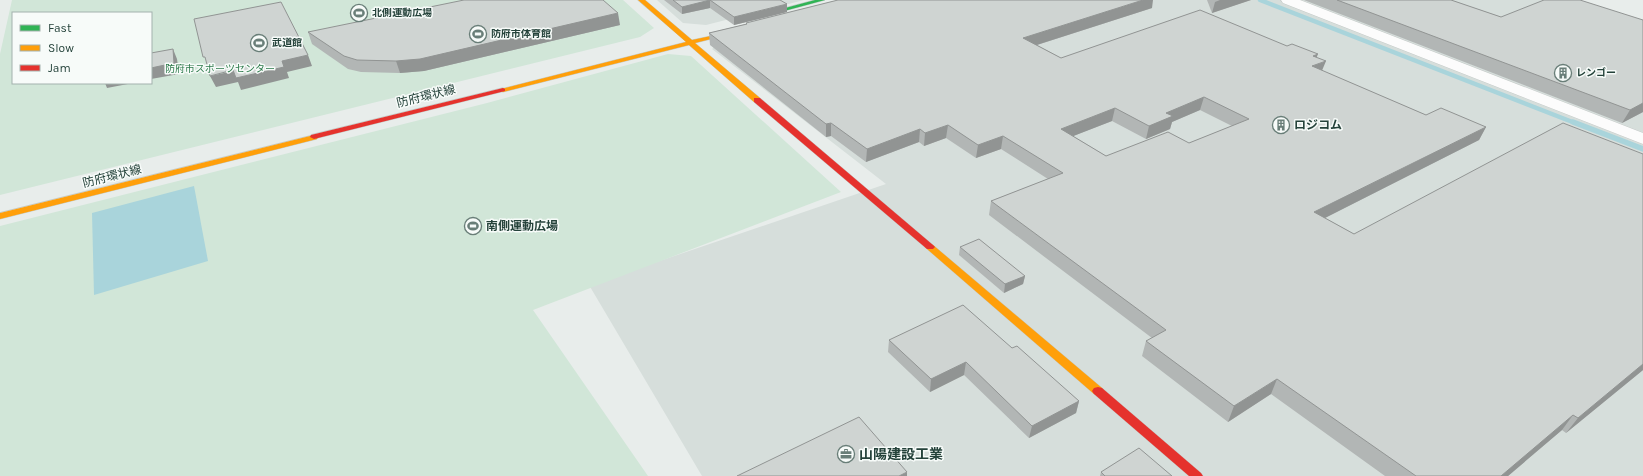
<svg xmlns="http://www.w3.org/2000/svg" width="1643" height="476" font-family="Karla,'Noto Sans JP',sans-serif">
  <rect width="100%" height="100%" fill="#e8edeb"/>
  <g fill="#d6dedb">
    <polygon points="657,0 804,0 706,25 683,23"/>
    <polygon points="879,0 1559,0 1643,25 1643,476 702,476 589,285 886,184 712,49 724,39"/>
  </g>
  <g fill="#d1e6d8" fill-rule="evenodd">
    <path d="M12,0H623L654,28L640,37L0,195V54ZM13,13H151V83H13Z"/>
    <polygon points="668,54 691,56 841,192 533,310 648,476 0,476 0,226 487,103"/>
  </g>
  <polygon fill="#a9d4db" points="194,186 208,261 94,295 92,213"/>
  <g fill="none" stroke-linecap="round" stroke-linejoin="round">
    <polyline stroke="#a9d4db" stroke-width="4.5" points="1260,0 1575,123"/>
    <polyline stroke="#a9d4db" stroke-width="5.5" points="1573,122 1643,149"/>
    <g stroke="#c5cac8" stroke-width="1">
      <polygon id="street" points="1281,0 1300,0 1643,133 1643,144 1283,3"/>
    </g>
    <g stroke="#c3cbc8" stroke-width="1">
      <polygon id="fast" points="815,0 825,0 758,18 755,16"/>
    </g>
    <g stroke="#c3cbc8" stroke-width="1">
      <g id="slow">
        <polygon points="638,0 645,0 692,40 739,30 739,32 695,43 760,98 760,102 754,102 689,45 503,92 499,90 501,89 686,42"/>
        <polygon points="314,135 318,137 317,139 0,219 0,213"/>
        <polygon points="930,244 933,245 1102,388 1104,391 1102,394 1098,395 1094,394 927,249 925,247 927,245"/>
      </g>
    </g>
    <g stroke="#c3cbc8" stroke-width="1">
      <g id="jam">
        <polygon points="503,88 505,89 505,91 314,139 310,137 311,135"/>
        <polygon points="754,98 760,98 933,245 935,247 933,249 927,249 754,102"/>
        <polygon points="1098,387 1102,388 1201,473 1203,476 1189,476 1094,394 1092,391 1094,388"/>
      </g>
    </g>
    <use href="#street" fill="#fcfcfc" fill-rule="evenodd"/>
    <use href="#fast" fill="#30b455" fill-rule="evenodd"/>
    <use href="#slow" fill="#ff9f0a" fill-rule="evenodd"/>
    <use href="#jam" fill="#e5322d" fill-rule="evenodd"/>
  </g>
  <g fill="#b2b6b5" fill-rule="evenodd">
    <polygon points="664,0 780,0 787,12 734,25 710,8 682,14"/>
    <polygon points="1207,0 1251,0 1212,13"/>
    <polygon points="1304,0 1451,0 1501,17 1643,20 1643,112 1622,123"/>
    <path d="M1152,8L1037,45L1061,58L1287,46L1317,57L1322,71L1426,115L1486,127L1479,140L1325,218L1354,234L1643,154V370L1566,433L1562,430L1508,476H1385L1271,394L1228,422L1142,356L1146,341L1152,338L989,215L991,201L1048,179L1001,149L976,158L946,138L924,146L919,142L866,162L831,136L826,137L710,45L709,33L746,24V23ZM1200,110L1232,126L1189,143L1106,156L1073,136L1112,121L1146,139L1170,129L1172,122Z"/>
    <polygon points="620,25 424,71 400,73 361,72 348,69 312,44 308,32"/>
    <polygon points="960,247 1025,276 1023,284 1004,293 959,255"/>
    <polygon points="889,340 1012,348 1079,401 1076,413 1029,438 964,375 930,392 888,352"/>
    <polygon points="1101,472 1172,476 1100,476"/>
  </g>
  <g fill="#919493">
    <polygon points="710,0 710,8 682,14 682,7"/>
    <polygon points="1143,0 1153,0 1152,8 1021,50 1023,38"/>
    <polygon points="1220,0 1251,0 1212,13 1215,2"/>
    <polygon points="787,4 787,12 734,25 734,17"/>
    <polygon points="618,13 620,25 424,71 400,73 396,61"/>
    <polygon points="173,49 177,59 179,74 151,79 151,68"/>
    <polygon points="1318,54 1313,66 1326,61 1321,73 1308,79 1313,56"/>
    <polygon points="308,55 312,66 287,72 289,78 241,90 238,82 216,87 210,76"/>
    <polygon points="105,83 133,83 107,88"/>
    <polygon points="1204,97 1200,110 1172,122 1170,129 1146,139 1149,126 1166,113"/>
    <polygon points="1643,103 1643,112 1622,123 1630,110"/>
    <polygon points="1115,108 1112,121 1058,142 1061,129"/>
    <polygon points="831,123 831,136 826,137 826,124"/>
    <polygon points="948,125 946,138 924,146 925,133"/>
    <polygon points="1486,127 1479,140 1309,226 1314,212"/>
    <polygon points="920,129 919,142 866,162 867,149"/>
    <polygon points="1003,136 1001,149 976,158 978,145"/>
    <polygon points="1025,276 1023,284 1004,293 1005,284"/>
    <polygon points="966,362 964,375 930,392 931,379"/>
    <polygon points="1643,364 1643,370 1566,433 1578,418"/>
    <polygon points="1277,379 1271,394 1228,422 1234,406"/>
    <polygon points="1079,401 1076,413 1029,438 1032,426"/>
    <polygon points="1573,415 1562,430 1508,476 1501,476"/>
    <polygon points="907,472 907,476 899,476"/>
  </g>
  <g fill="#cfd4d2" stroke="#919493" fill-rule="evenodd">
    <polygon points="464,0 603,0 618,13 420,59 396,61 357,60 344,56 308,32"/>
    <polygon points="673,0 780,0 787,4 734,17 710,0 682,7"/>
    <path d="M838,0H1143L1023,38L1061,58L1200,10L1287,46L1292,44L1318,54L1313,56L1326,61L1312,66L1426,115L1441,108L1486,127L1314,212L1354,234L1563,123L1643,154V364L1578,418L1573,415L1501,476H1416L1277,379L1234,406L1146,341L1166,330L991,201L1063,173L1003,136L978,145L948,125L925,133L920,129L867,149L831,123L826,124L709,33L747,24L746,23ZM1204,97L1249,119L1189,143L1168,132L1106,156L1061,129L1115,108L1149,126L1173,116L1166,113Z"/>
    <polygon points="1337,0 1451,0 1501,17 1544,0 1580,0 1643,20 1643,103 1630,110"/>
    <polygon points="281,2 308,55 282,61 284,67 236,78 233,70 210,76 205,57 203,57 194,19"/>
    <polygon points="173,49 174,63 151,68 151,53"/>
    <polygon points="979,239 1025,276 1005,284 960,247"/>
    <polygon points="963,305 1012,348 1017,346 1079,401 1032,426 966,362 931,379 889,340"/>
    <polygon points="859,417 907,472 899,476 737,476"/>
    <polygon points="1139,448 1172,476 1105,476 1101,472"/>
  </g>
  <defs>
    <g id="stadium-ring" transform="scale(0.9)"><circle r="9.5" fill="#f7fbf9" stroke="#697e78" stroke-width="1.5"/><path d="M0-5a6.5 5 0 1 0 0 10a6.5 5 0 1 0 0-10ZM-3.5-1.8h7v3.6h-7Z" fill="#697e78"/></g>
    <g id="building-ring" transform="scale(0.9)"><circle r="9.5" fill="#f7fbf9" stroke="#697e78" stroke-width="1.5"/><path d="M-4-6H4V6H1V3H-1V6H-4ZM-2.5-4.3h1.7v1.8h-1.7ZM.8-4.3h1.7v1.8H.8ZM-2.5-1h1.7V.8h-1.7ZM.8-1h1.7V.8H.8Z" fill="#697e78"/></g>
    <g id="office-ring" transform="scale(0.9)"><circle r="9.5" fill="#f7fbf9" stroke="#697e78" stroke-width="1.5"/><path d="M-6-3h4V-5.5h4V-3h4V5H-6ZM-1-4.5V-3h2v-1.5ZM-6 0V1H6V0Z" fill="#697e78"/></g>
  </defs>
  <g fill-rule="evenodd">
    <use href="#stadium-ring" x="359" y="13"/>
    <use href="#stadium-ring" x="478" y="34"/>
    <use href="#stadium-ring" x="259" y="43"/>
    <use href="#building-ring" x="1563" y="73"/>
    <use href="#building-ring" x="1281" y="125"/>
    <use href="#stadium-ring" x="473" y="226"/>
    <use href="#office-ring" x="846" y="454"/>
  </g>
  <g text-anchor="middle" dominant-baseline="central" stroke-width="3" stroke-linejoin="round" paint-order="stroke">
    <g font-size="10" font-weight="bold" fill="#24423a" stroke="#f7fbf9" text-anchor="start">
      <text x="372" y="13">北側運動広場</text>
      <text x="491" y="34">防府市体育館</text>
      <text x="272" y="43">武道館</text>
      <text x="1576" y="73">レンゴー</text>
    </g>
    <g font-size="10" fill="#2d7a4b" stroke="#f7fbf9">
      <text x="220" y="69">防府市スポーツセンター</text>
    </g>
    <g font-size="12" fill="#24423a" stroke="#f7fbf9">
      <text transform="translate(426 96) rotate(-14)">防府環状線</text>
      <text transform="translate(112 176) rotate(-14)">防府環状線</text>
    </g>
    <g font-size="12" font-weight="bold" fill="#24423a" stroke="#f7fbf9" text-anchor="start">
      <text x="1294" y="125">ロジコム</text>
      <text x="486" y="226">南側運動広場</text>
    </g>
    <g font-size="14" font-weight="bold" fill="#24423a" stroke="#f7fbf9" text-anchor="start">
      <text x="859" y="454">山陽建設工業</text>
    </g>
  </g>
  <rect x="12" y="12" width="140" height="72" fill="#f7fbf9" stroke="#a3b1ad"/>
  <rect x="20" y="25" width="20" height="6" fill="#30b455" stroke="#a3b1ad"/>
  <text x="48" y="32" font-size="12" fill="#24423a">Fast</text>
  <rect x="20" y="45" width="20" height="6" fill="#ff9f0a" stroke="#a3b1ad"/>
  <text x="48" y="52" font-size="12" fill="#24423a">Slow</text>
  <rect x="20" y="65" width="20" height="6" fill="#e5322d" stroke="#a3b1ad"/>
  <text x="48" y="72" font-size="12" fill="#24423a">Jam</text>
</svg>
